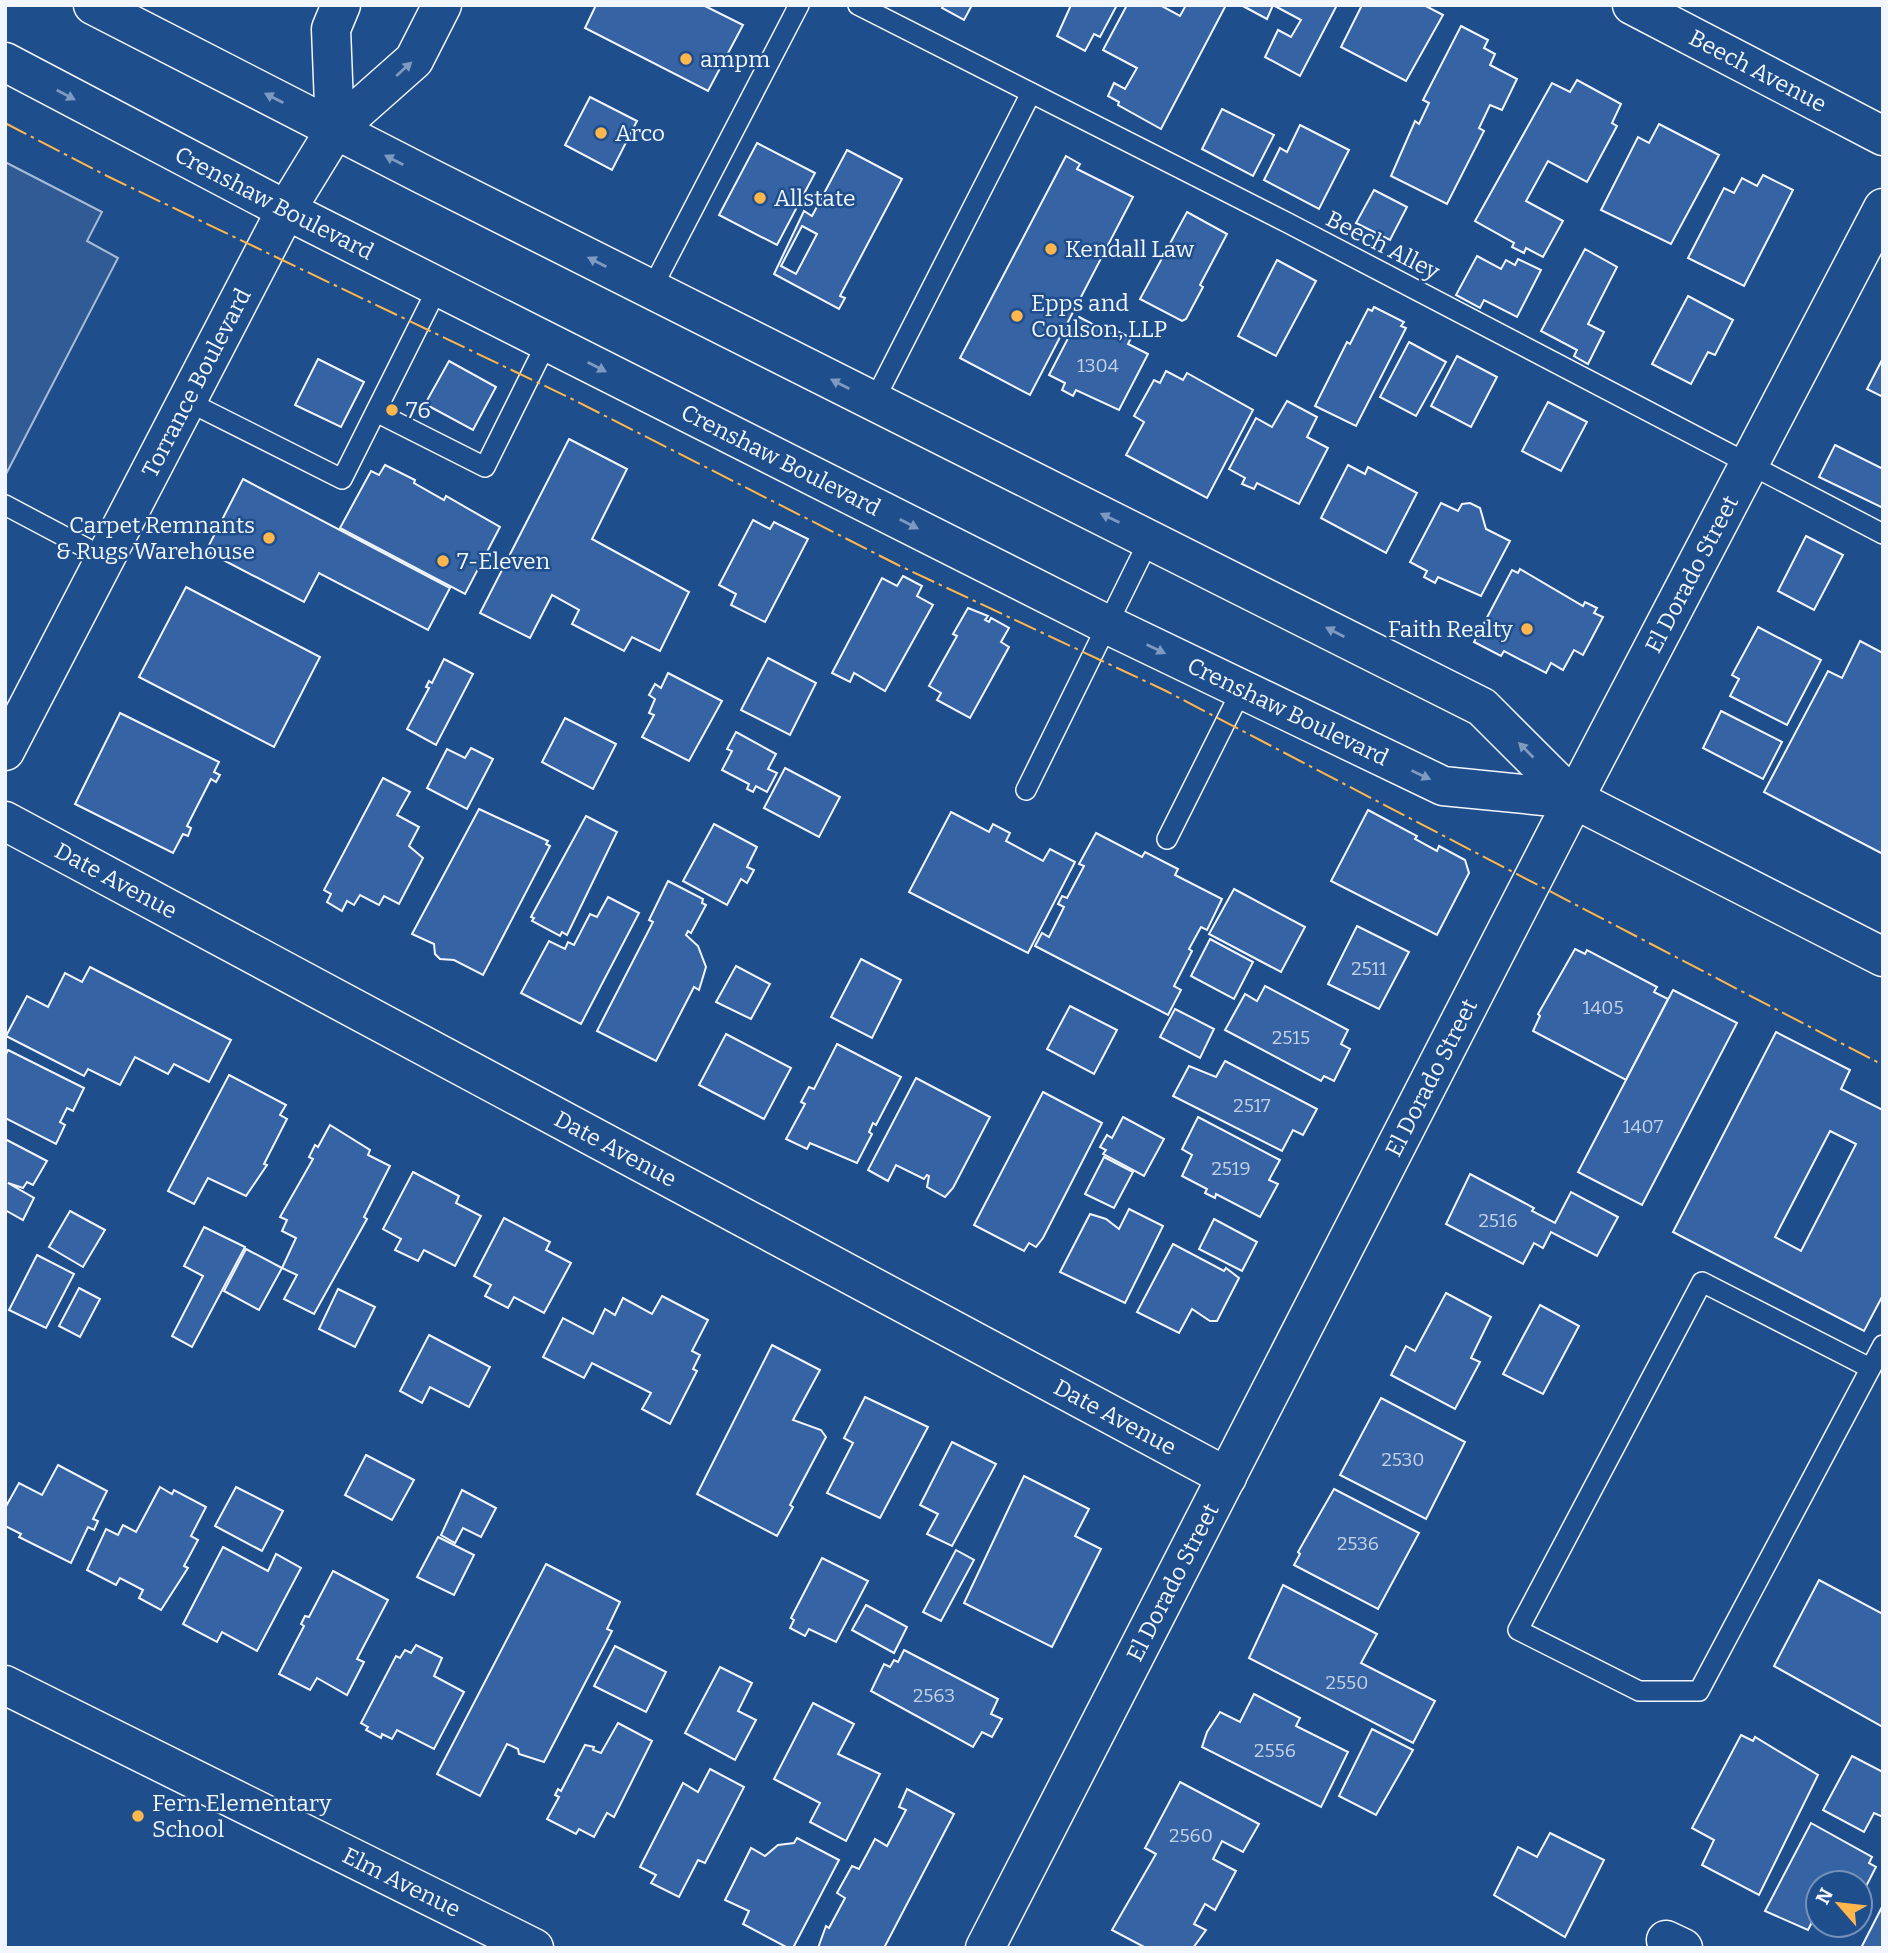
<svg xmlns="http://www.w3.org/2000/svg" width="1888" height="1953" font-family="Bitter,serif">
  <rect width="100%" height="100%" fill="#1f4e8c"/>
  <polygon fill="#305b95" stroke="#a8bbd7" stroke-width="2" points="5,162 102,212 87,241 118,258 5,476"/>
  <g fill="#3563a3" stroke="#f2f6ff" stroke-width="2" fill-rule="evenodd">
    <polygon points="596,5 703,5 743,25 708,91 585,28"/>
    <polygon points="944,5 972,5 964,20 942,8"/>
    <polygon points="1071,5 1117,5 1100,37 1094,34 1085,51 1057,36"/>
    <polygon points="1127,5 1160,5 1180,16 1186,5 1226,5 1161,129 1118,105 1119,102 1108,96 1114,83 1125,89 1137,68 1103,50"/>
    <polygon points="1241,5 1337,5 1300,76 1265,57 1278,30 1291,37 1301,20 1273,5 1267,19"/>
    <polygon points="1362,5 1424,5 1443,15 1406,81 1341,47"/>
    <polygon points="1461,26 1488,40 1484,48 1495,54 1490,65 1517,79 1502,110 1490,105 1479,128 1484,131 1447,204 1391,176 1415,121 1419,124 1429,103 1423,100"/>
    <polygon points="1577,80 1621,104 1612,123 1617,126 1587,182 1548,161 1526,201 1563,221 1543,257 1526,248 1524,253 1512,247 1514,243 1475,221 1552,83 1570,92"/>
    <polygon points="590,97 637,121 612,170 565,145"/>
    <polygon points="1222,109 1274,135 1253,176 1202,149"/>
    <polygon points="1659,124 1719,155 1671,244 1601,210 1638,137 1649,143"/>
    <polygon points="1300,125 1349,150 1319,209 1264,180 1280,148 1287,152"/>
    <polygon points="757,143 815,173 777,245 719,215"/>
    <path d="M847,150L902,179L840,296L845,298L839,309L774,274L804,211L812,216ZM802,226L817,234L796,274L781,266Z"/>
    <polygon points="1066,156 1080,164 1077,169 1133,197 1030,395 960,358"/>
    <polygon points="1763,175 1793,190 1744,286 1688,258 1724,188 1734,193 1742,178 1757,186"/>
    <polygon points="1374,190 1407,207 1390,240 1356,223"/>
    <polygon points="1187,212 1227,234 1200,285 1203,287 1186,319 1182,321 1140,299"/>
    <polygon points="1585,249 1617,267 1588,324 1604,332 1588,364 1574,356 1577,350 1541,331"/>
    <polygon points="1477,256 1501,269 1506,260 1515,265 1518,259 1541,270 1517,317 1484,300 1480,308 1456,295"/>
    <polygon points="1277,260 1316,281 1276,356 1238,336"/>
    <polygon points="1688,296 1733,320 1715,355 1708,352 1691,384 1652,364"/>
    <polygon points="1374,307 1404,322 1401,326 1406,328 1356,426 1315,406 1347,342 1350,344 1368,309 1372,311"/>
    <polygon points="1079,317 1115,336 1117,331 1131,338 1128,344 1148,354 1119,410 1076,390 1073,396 1062,390 1065,383 1049,375"/>
    <polygon points="1409,342 1446,362 1416,416 1380,397"/>
    <polygon points="1457,356 1497,377 1471,427 1431,406"/>
    <polygon points="1883,358 1883,397 1867,389"/>
    <polygon points="318,359 364,382 341,427 295,405"/>
    <polygon points="449,361 496,387 473,430 425,404"/>
    <polygon points="1166,371 1183,380 1187,373 1253,410 1207,498 1126,455 1144,422 1134,416 1154,380 1160,383"/>
    <polygon points="1287,401 1317,417 1307,437 1328,448 1299,504 1257,483 1254,489 1242,484 1245,478 1229,469 1256,418 1272,427"/>
    <polygon points="1548,402 1587,422 1561,471 1522,451"/>
    <polygon points="569,439 627,469 592,539 689,592 660,651 632,637 624,651 572,624 579,610 552,595 530,638 480,613"/>
    <polygon points="1835,445 1881,468 1883,465 1883,508 1819,477"/>
    <polygon points="385,465 415,480 414,483 444,500 446,496 500,527 465,594 340,528 371,471 379,475"/>
    <polygon points="1348,465 1365,474 1368,467 1417,493 1386,553 1321,518"/>
    <polygon points="243,479 450,588 428,630 319,573 304,602 206,551"/>
    <polygon points="1441,503 1458,511 1462,504 1470,503 1480,508 1486,529 1510,541 1481,596 1438,577 1435,583 1424,577 1427,571 1410,562"/>
    <polygon points="753,520 770,529 774,522 808,539 765,622 731,605 736,594 719,585"/>
    <polygon points="1806,536 1843,555 1814,610 1778,591"/>
    <polygon points="1520,569 1583,606 1585,602 1597,608 1594,613 1603,617 1583,655 1574,650 1563,670 1551,663 1546,673 1504,651 1501,656 1474,642 1512,570 1518,573"/>
    <polygon points="903,576 922,586 917,596 933,605 885,691 854,673 850,682 832,673 882,578 897,586"/>
    <polygon points="186,587 320,657 274,747 139,677"/>
    <polygon points="968,608 988,616 985,620 989,622 991,618 1009,628 1001,642 1009,647 970,718 937,700 941,693 929,686 957,636 953,634"/>
    <polygon points="1758,627 1821,660 1787,725 1730,696 1739,679 1732,675"/>
    <polygon points="1860,641 1883,653 1883,854 1764,792 1828,671 1842,678"/>
    <polygon points="768,658 816,683 790,735 741,710"/>
    <polygon points="444,659 473,674 436,745 407,729 429,688 426,687 429,681 432,683"/>
    <polygon points="668,673 722,701 689,761 642,737 654,715 649,713 655,699 649,695 655,684 661,688"/>
    <polygon points="1721,711 1782,742 1763,779 1703,748"/>
    <polygon points="120,713 219,762 214,772 220,775 216,782 211,779 187,826 191,828 188,836 183,834 173,853 75,804"/>
    <polygon points="565,718 616,744 593,789 542,762"/>
    <polygon points="736,732 776,754 768,769 777,773 767,792 756,786 753,792 747,789 749,784 722,770 732,751 727,749"/>
    <polygon points="471,748 493,759 467,809 427,788 447,749 465,758"/>
    <polygon points="785,768 840,797 819,837 764,808"/>
    <polygon points="383,778 410,792 397,815 419,827 409,846 423,858 399,904 384,896 379,905 360,895 354,905 347,901 342,911 327,902 331,894 324,890"/>
    <polygon points="479,809 548,841 546,844 550,846 483,975 454,960 440,959 435,954 434,944 412,934"/>
    <polygon points="1368,810 1417,836 1415,839 1437,851 1439,846 1465,860 1469,873 1437,935 1331,881"/>
    <polygon points="951,812 989,832 993,824 1010,833 1006,841 1043,861 1050,849 1075,862 1028,953 909,892"/>
    <polygon points="586,816 617,832 567,935 562,932 560,936 532,921 534,918 531,917"/>
    <polygon points="714,824 757,847 747,867 754,870 747,883 741,879 727,905 683,881"/>
    <polygon points="1096,833 1142,857 1145,852 1178,869 1175,875 1222,899 1207,930 1201,927 1189,949 1192,951 1174,986 1181,990 1168,1015 1035,946 1042,933 1049,937 1064,907 1058,904 1062,896 1067,898 1084,866 1079,864"/>
    <polygon points="668,881 703,899 702,903 706,905 691,933 688,931 686,935 698,946 706,967 699,990 694,987 656,1061 597,1031 653,922 649,920"/>
    <polygon points="1234,889 1305,927 1281,972 1209,934"/>
    <polygon points="608,897 639,913 581,1024 521,993 549,941 565,949 568,942 574,945 590,914 597,917"/>
    <polygon points="1357,926 1409,952 1379,1009 1328,984"/>
    <polygon points="1210,939 1253,962 1234,999 1191,976"/>
    <polygon points="1575,949 1585,954 1587,950 1657,987 1654,992 1668,999 1626,1080 1533,1031 1540,1016 1538,1014"/>
    <polygon points="861,959 901,980 872,1038 831,1017"/>
    <polygon points="736,966 770,984 751,1019 716,1002"/>
    <polygon points="90,967 231,1040 209,1082 174,1064 168,1074 135,1057 120,1085 88,1069 84,1076 6,1036 27,996 48,1007 65,973 82,982"/>
    <polygon points="1265,986 1348,1030 1341,1044 1350,1049 1334,1081 1324,1076 1321,1081 1225,1030 1245,994 1257,1001"/>
    <polygon points="1673,990 1737,1023 1642,1205 1578,1172"/>
    <polygon points="1070,1006 1117,1030 1094,1074 1047,1049"/>
    <polygon points="1175,1009 1214,1029 1200,1058 1160,1037"/>
    <path d="M1776,1032L1850,1070L1841,1089L1883,1110V1295L1864,1331L1673,1232ZM1830,1131L1856,1144L1801,1251L1775,1237Z"/>
    <polygon points="726,1034 791,1068 764,1119 699,1085"/>
    <polygon points="837,1044 901,1077 876,1125 873,1123 869,1132 872,1134 857,1163 810,1143 807,1149 786,1139 805,1104 801,1102 809,1087 814,1089"/>
    <polygon points="8,1050 84,1088 73,1111 67,1108 60,1122 65,1125 56,1144 5,1118 5,1056"/>
    <polygon points="1225,1061 1317,1109 1303,1135 1293,1130 1282,1151 1173,1096 1189,1066 1216,1077"/>
    <polygon points="229,1075 286,1105 280,1115 287,1119 264,1164 267,1165 246,1196 208,1178 194,1204 168,1191"/>
    <polygon points="916,1078 990,1117 953,1188 945,1197 927,1187 929,1176 927,1175 924,1179 896,1165 888,1181 868,1170"/>
    <polygon points="1043,1092 1102,1123 1043,1238 1036,1247 1029,1243 1024,1251 974,1225"/>
    <polygon points="1123,1117 1164,1139 1144,1176 1103,1154 1106,1150 1100,1147 1107,1135 1112,1138"/>
    <polygon points="1198,1117 1280,1160 1269,1180 1278,1184 1260,1217 1216,1194 1215,1198 1205,1193 1207,1189 1182,1176 1192,1155 1182,1149"/>
    <polygon points="330,1125 370,1150 368,1155 390,1166 364,1217 367,1219 314,1314 284,1299 297,1275 282,1268 296,1238 282,1231 287,1220 280,1217 313,1159 309,1157 315,1145 318,1147"/>
    <polygon points="5,1139 47,1161 33,1185 27,1182 23,1188 8,1183 34,1198 23,1220 5,1210"/>
    <polygon points="1104,1157 1133,1172 1114,1208 1085,1194"/>
    <polygon points="413,1172 459,1196 456,1203 481,1216 455,1266 424,1250 418,1261 395,1250 401,1239 383,1229"/>
    <polygon points="1470,1174 1534,1208 1532,1211 1555,1223 1571,1192 1618,1217 1597,1256 1551,1232 1543,1248 1534,1243 1523,1264 1446,1224"/>
    <polygon points="1129,1209 1163,1226 1125,1303 1060,1272 1090,1214 1106,1219 1119,1229"/>
    <polygon points="70,1211 105,1230 83,1267 49,1247"/>
    <polygon points="504,1218 550,1242 546,1250 571,1263 544,1313 514,1297 508,1308 485,1296 491,1285 474,1276"/>
    <polygon points="1214,1219 1257,1242 1242,1271 1199,1249"/>
    <polygon points="204,1227 245,1247 192,1347 172,1336 203,1276 184,1266"/>
    <polygon points="1173,1244 1224,1271 1226,1268 1239,1278 1217,1321 1210,1321 1192,1309 1179,1333 1137,1312"/>
    <polygon points="246,1249 282,1268 259,1310 224,1291"/>
    <polygon points="37,1255 74,1274 46,1328 9,1310"/>
    <polygon points="79,1288 100,1299 80,1337 59,1326"/>
    <polygon points="338,1289 375,1307 355,1347 319,1329"/>
    <polygon points="1446,1293 1491,1317 1471,1358 1480,1362 1455,1409 1391,1375 1406,1346 1415,1351"/>
    <polygon points="662,1296 708,1320 692,1351 700,1355 693,1369 697,1371 670,1424 642,1409 651,1393 592,1363 584,1378 543,1357 563,1318 593,1334 605,1309 615,1315 623,1298 652,1314"/>
    <polygon points="1540,1305 1579,1326 1543,1394 1503,1374"/>
    <polygon points="429,1335 490,1367 469,1407 430,1387 422,1403 400,1391"/>
    <polygon points="772,1345 820,1370 793,1420 821,1430 826,1437 790,1505 793,1507 777,1536 697,1494"/>
    <polygon points="865,1397 928,1427 880,1518 827,1493 853,1443 844,1438"/>
    <polygon points="1381,1398 1465,1442 1426,1519 1340,1475"/>
    <polygon points="952,1442 996,1464 952,1546 927,1534 938,1514 920,1505"/>
    <polygon points="366,1455 414,1480 392,1520 345,1495"/>
    <polygon points="58,1465 107,1491 93,1519 98,1521 94,1530 88,1527 71,1563 19,1537 21,1534 5,1526 5,1508 19,1483 42,1495"/>
    <polygon points="1024,1476 1089,1509 1075,1536 1101,1549 1052,1647 964,1603"/>
    <polygon points="160,1487 172,1494 174,1490 206,1507 191,1536 198,1540 184,1566 188,1568 161,1610 139,1598 143,1590 120,1578 116,1585 87,1570 106,1529 118,1535 123,1525 136,1532"/>
    <polygon points="236,1487 283,1511 262,1551 215,1526"/>
    <polygon points="1334,1489 1419,1533 1378,1609 1294,1565 1300,1554 1298,1552"/>
    <polygon points="462,1490 496,1508 481,1537 463,1528 455,1543 441,1535"/>
    <polygon points="438,1537 474,1555 454,1595 417,1577"/>
    <polygon points="223,1547 268,1571 276,1554 301,1568 257,1651 222,1632 217,1642 183,1624"/>
    <polygon points="956,1550 974,1560 941,1621 923,1612"/>
    <polygon points="822,1558 868,1581 836,1642 809,1629 805,1636 790,1628 794,1620 791,1618"/>
    <polygon points="546,1564 620,1602 607,1629 612,1631 544,1762 519,1754 518,1749 507,1744 480,1796 437,1774"/>
    <polygon points="333,1571 388,1600 357,1659 364,1662 347,1695 317,1678 310,1690 279,1674 304,1626 301,1624 305,1616 309,1617"/>
    <polygon points="1819,1580 1883,1614 1883,1727 1774,1666"/>
    <polygon points="1283,1585 1377,1634 1361,1663 1435,1701 1413,1743 1249,1658"/>
    <polygon points="866,1605 907,1627 894,1653 852,1630"/>
    <polygon points="416,1645 442,1658 434,1676 464,1692 434,1749 397,1730 392,1739 382,1734 381,1738 366,1730 368,1727 361,1723 396,1656 400,1658 405,1650 411,1653"/>
    <polygon points="615,1646 666,1672 646,1712 594,1686"/>
    <polygon points="904,1650 998,1699 991,1714 1002,1719 992,1737 982,1732 973,1747 871,1691 884,1664 890,1667 894,1660 898,1662"/>
    <polygon points="720,1667 752,1683 738,1711 756,1720 735,1760 685,1733"/>
    <polygon points="1254,1694 1300,1718 1296,1726 1348,1752 1321,1807 1202,1747 1207,1732 1220,1712 1240,1722"/>
    <polygon points="813,1703 854,1724 838,1754 880,1774 846,1841 810,1822 820,1803 774,1779"/>
    <polygon points="618,1723 652,1741 614,1817 607,1813 594,1837 579,1829 576,1834 547,1819 559,1797 555,1795 558,1789 561,1791 585,1745 594,1747 593,1750 601,1753"/>
    <polygon points="1372,1729 1413,1750 1376,1815 1339,1796"/>
    <polygon points="1741,1735 1753,1741 1755,1737 1818,1775 1759,1895 1702,1865 1714,1840 1692,1828"/>
    <polygon points="1852,1756 1883,1772 1883,1817 1874,1813 1864,1832 1823,1810"/>
    <polygon points="710,1769 744,1787 705,1863 698,1860 679,1897 651,1883 656,1875 640,1867 683,1783 698,1792"/>
    <polygon points="1180,1782 1259,1824 1243,1852 1222,1841 1213,1859 1236,1871 1215,1910 1205,1904 1194,1924 1206,1930 1193,1948 1146,1948 1112,1930 1156,1854 1145,1848"/>
    <polygon points="907,1789 954,1814 884,1948 818,1948 826,1926 829,1928 845,1898 837,1893 852,1866 859,1869 875,1839 887,1846 906,1810 899,1807"/>
    <polygon points="1811,1823 1872,1857 1869,1863 1876,1867 1860,1898 1860,1883 1818,1883 1818,1925 1812,1922 1808,1930 1765,1911"/>
    <polygon points="1550,1833 1604,1860 1565,1937 1494,1895 1518,1847 1537,1857"/>
    <polygon points="797,1838 839,1860 793,1948 788,1948 743,1924 749,1911 725,1900 751,1848 765,1856 778,1845 794,1843"/>
    <polygon points="1883,1905 1883,1948 1861,1948"/>
  </g>
  <g fill="none" stroke-linecap="round" stroke-linejoin="round">
    <g stroke="#f2f6ff" stroke-width="22">
      <g id="lane">
        <polyline points="858,5 1288,223 1883,534"/>
        <polyline points="651,290 799,5"/>
        <polyline points="187,401 342,479 438,287"/>
        <polyline points="874,401 1031,93"/>
        <polyline points="376,412 485,467 547,342"/>
        <polyline points="5,505 105,558"/>
        <polyline points="1026,790 1150,538"/>
        <polyline points="1167,839 1242,689"/>
        <polyline points="1870,1368 1702,1282 1518,1630 1639,1691 1699,1691 1883,1345"/>
      </g>
    </g>
    <g stroke="#f2f6ff" stroke-width="41">
      <g id="street">
        <path id="s1" d="M1632,5L1883,136"/>
        <path id="s2" d="M5,821L1227,1477"/>
        <path id="s3" d="M5,1685L534,1948"/>
        <polyline points="1666,1940 1683,1948"/>
        <path id="s4" d="M985,1948L1574,799L1883,208"/>
      </g>
    </g>
    <g stroke="#f2f6ff" stroke-width="41">
      <g id="primary">
        <polyline points="93,5 424,175 1482,707 1574,799 1883,957"/>
        <path id="s5" d="M5,62L286,210L1106,624L1443,786L1574,799"/>
        <polyline points="335,130 331,29 341,5"/>
        <path id="s6" d="M5,751L286,210L335,130L414,60L442,5"/>
      </g>
    </g>
    <use href="#lane" stroke="#1f4e8c" stroke-width="19"/>
    <use href="#street" stroke="#1f4e8c" stroke-width="38"/>
    <use href="#primary" stroke="#1f4e8c" stroke-width="38"/>
    <polyline stroke="#ffb74d" stroke-width="2" stroke-dasharray="24 5 3.5 5" stroke-linecap="butt" points="5,123 107,176 570,398 898,565 1164,690 1883,1065"/>
  </g>
  <defs><path id="oneway-solid" d="M-6-.8H1V-3.2L6.5 0L1 3.2V.8H-6Z" transform="scale(1.75)"/></defs>
  <g fill="#7e9ac0">
    <use href="#oneway-solid" transform="translate(404 69) rotate(-42)"/>
    <use href="#oneway-solid" transform="translate(66 95) rotate(28)"/>
    <use href="#oneway-solid" transform="translate(274 98) rotate(-153)"/>
    <use href="#oneway-solid" transform="translate(394 160) rotate(-153)"/>
    <use href="#oneway-solid" transform="translate(597 262) rotate(-153)"/>
    <use href="#oneway-solid" transform="translate(597 367) rotate(27)"/>
    <use href="#oneway-solid" transform="translate(840 384) rotate(-153)"/>
    <use href="#oneway-solid" transform="translate(1110 518) rotate(-154)"/>
    <use href="#oneway-solid" transform="translate(909 524) rotate(27)"/>
    <use href="#oneway-solid" transform="translate(1335 632) rotate(-153)"/>
    <use href="#oneway-solid" transform="translate(1156 649) rotate(26)"/>
    <use href="#oneway-solid" transform="translate(1526 750) rotate(-135)"/>
    <use href="#oneway-solid" transform="translate(1421 775) rotate(25)"/>
  </g>
  <g fill="#ffb74d" stroke="#1f4e8c" stroke-width="2.5">
    <circle cx="686" cy="59" r="7"/>
    <circle cx="601" cy="133" r="7"/>
    <circle cx="760" cy="198" r="7"/>
    <circle cx="1051" cy="249" r="7"/>
    <circle cx="1017" cy="316" r="7"/>
    <circle cx="392" cy="410" r="7"/>
    <circle cx="269" cy="538" r="7"/>
    <circle cx="443" cy="561" r="7"/>
    <circle cx="1527" cy="629" r="7"/>
    <circle cx="138" cy="1816" r="7"/>
  </g>
  <g text-anchor="middle" dominant-baseline="central" stroke-width="5" stroke-linejoin="round" paint-order="stroke">
    <g font-size="19" fill="#c3d1e8">
      <text x="1098" y="365">1304</text>
      <text x="1369" y="968">2511</text>
      <text x="1603" y="1007">1405</text>
      <text x="1291" y="1037">2515</text>
      <text x="1252" y="1105">2517</text>
      <text x="1643" y="1126">1407</text>
      <text x="1231" y="1168">2519</text>
      <text x="1498" y="1220">2516</text>
      <text x="1403" y="1459">2530</text>
      <text x="1358" y="1543">2536</text>
      <text x="1347" y="1682">2550</text>
      <text x="934" y="1695">2563</text>
      <text x="1275" y="1750">2556</text>
      <text x="1191" y="1835">2560</text>
    </g>
    <g font-size="23" fill="#f2f6ff" stroke="#1f4e8c" text-anchor="start">
      <text x="700" y="59">ampm</text>
      <text x="615" y="133">Arco</text>
      <text x="774" y="198">Allstate</text>
      <text x="1065" y="249">Kendall Law</text>
      <text x="1031" y="303">Epps and<tspan x="1031" dy="26">Coulson, LLP</tspan></text>
      <text x="406" y="410">76</text>
      <text x="255" y="525" text-anchor="end">Carpet Remnants<tspan x="255" dy="26">&amp; Rugs Warehouse</tspan></text>
      <text x="457" y="561">7-Eleven</text>
      <text x="1513" y="629" text-anchor="end">Faith Realty</text>
      <text x="152" y="1803">Fern Elementary<tspan x="152" dy="26">School</tspan></text>
    </g>
    <g font-size="23" fill="#f2f6ff" stroke="#1f4e8c">
      <text stroke="none"><textPath href="#s1" startOffset="142">Beech Avenue</textPath></text>
      <text stroke="none"><textPath href="#s5" startOffset="304">Crenshaw Boulevard</textPath></text>
      <text transform="translate(1383 245) rotate(27)">Beech Alley</text>
      <text stroke="none"><textPath href="#s6" startOffset="415">Torrance Boulevard</textPath></text>
      <text stroke="none"><textPath href="#s5" startOffset="872">Crenshaw Boulevard</textPath></text>
      <text stroke="none"><textPath href="#s4" startOffset="1545">El Dorado Street</textPath></text>
      <text stroke="none"><textPath href="#s5" startOffset="1438">Crenshaw Boulevard</textPath></text>
      <text stroke="none"><textPath href="#s2" startOffset="126">Date Avenue</textPath></text>
      <text stroke="none"><textPath href="#s4" startOffset="978">El Dorado Street</textPath></text>
      <text stroke="none"><textPath href="#s2" startOffset="693">Date Avenue</textPath></text>
      <text stroke="none"><textPath href="#s2" startOffset="1260">Date Avenue</textPath></text>
      <text stroke="none"><textPath href="#s4" startOffset="411">El Dorado Street</textPath></text>
      <text stroke="none"><textPath href="#s3" startOffset="443">Elm Avenue</textPath></text>
    </g>
  </g>
  <rect width="1888" height="1953" fill="none" stroke="#f2f6ff" stroke-width="14"/>
  <g transform="translate(1839 1904) rotate(298)"><circle r="33" fill="#1f4e8c" stroke="#7391ba" stroke-width="2"/>
  <path d="M0-5L12 26L0 18L-12 26Z" fill="#ffb74d"/>
  <text y="-10" font-size="19" font-weight="bold" text-anchor="middle" fill="#f2f6ff">N</text>
  </g>
</svg>
